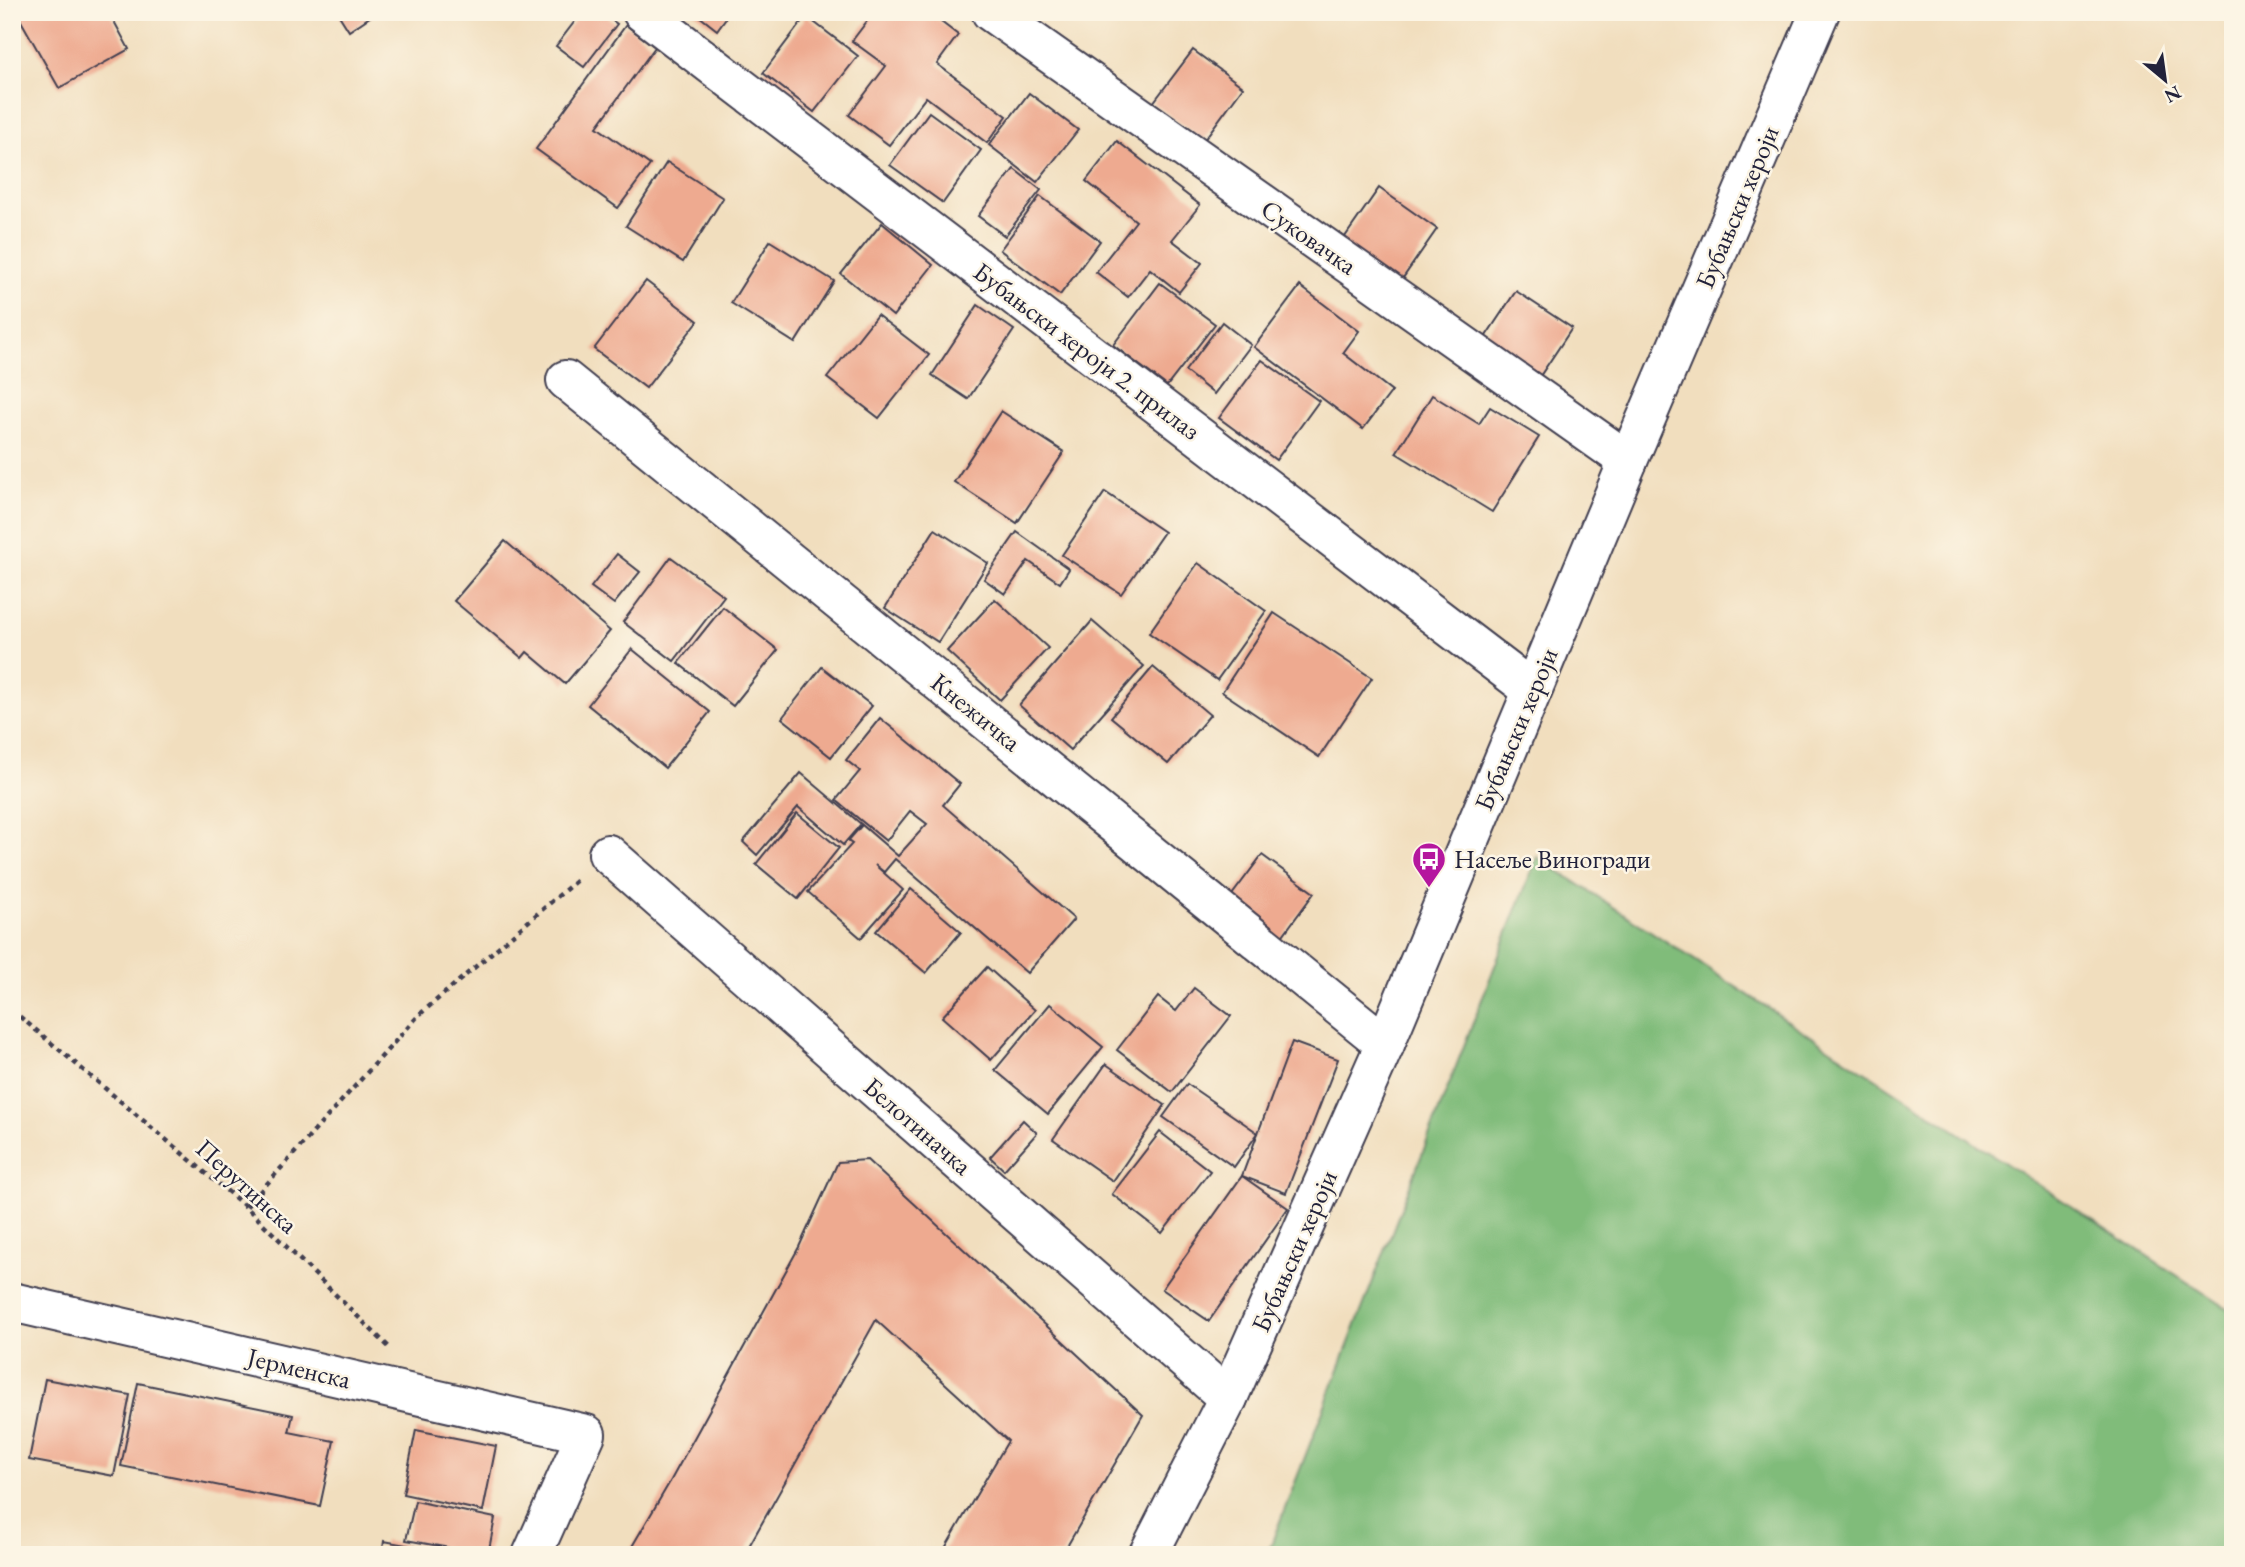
<svg xmlns="http://www.w3.org/2000/svg" width="2245" height="1567" font-family="'EB Garamond',serif">
  <rect width="100%" height="100%" fill="#fcf5e5"/>
  <filter id="ink" filterUnits="userSpaceOnUse"><feTurbulence type="fractalNoise" baseFrequency=".0143" numOctaves="2"/><feDisplacementMap in="SourceGraphic" scale="14" xChannelSelector="R" yChannelSelector="G"/><feConvolveMatrix kernelMatrix="1 2 1 2 8 2 1 2 1" color-interpolation-filters="sRGB"/></filter>
  <filter id="wash" filterUnits="userSpaceOnUse"><feTurbulence type="fractalNoise" baseFrequency=".00686" numOctaves="4" result="noise"/><feDisplacementMap in="SourceGraphic" scale="28" xChannelSelector="R" yChannelSelector="G"/><feGaussianBlur stdDeviation="1.57" result="paint"/><feColorMatrix in="noise" values="0 0 0 0 0 0 0 0 0 0 0 0 0 0 0 0 0 1.4 0 .05"/><feComposite in="paint" operator="in"/></filter>
  <g filter="url(#wash)">
    <rect width="100%" height="100%" fill="#f1debe"/>
    <polygon fill="#80bc7a" stroke="#516f5a" stroke-width="2" points="1537,857 2233,1312 2233,1555 1267,1555"/>
    <g id="blocks">
      <g fill="#eeaa90">
        <polygon points="16,12 109,12 129,49 59,88"/>
        <polygon points="337,12 377,12 349,31"/>
        <polygon points="582,12 601,12 617,24 584,67 556,46"/>
        <polygon points="694,12 730,12 717,30"/>
        <polygon points="874,12 928,12 958,35 937,64 1007,116 987,143 926,97 889,145 849,115 886,66 852,41"/>
        <polygon points="806,16 858,56 814,112 763,73"/>
        <polygon points="626,25 655,47 597,127 650,165 618,208 536,149"/>
        <polygon points="1193,50 1243,87 1204,140 1153,103"/>
        <polygon points="1029,93 1078,130 1037,182 989,145"/>
        <polygon points="929,112 981,150 943,203 890,165"/>
        <polygon points="1117,141 1200,205 1172,240 1202,263 1179,292 1150,269 1128,297 1096,272 1136,221 1086,181"/>
        <polygon points="667,162 723,198 683,262 626,226"/>
        <polygon points="1014,169 1041,190 1005,236 978,216"/>
        <polygon points="1379,188 1437,229 1396,288 1338,247"/>
        <polygon points="1040,196 1100,241 1060,295 1000,250"/>
        <polygon points="882,223 933,265 893,316 841,274"/>
        <polygon points="770,241 834,281 795,343 731,303"/>
        <polygon points="646,281 698,321 646,388 594,349"/>
        <polygon points="1160,283 1215,324 1167,386 1113,345"/>
        <polygon points="1300,286 1359,331 1343,353 1392,391 1363,429 1254,347"/>
        <polygon points="1516,291 1572,328 1538,379 1482,342"/>
        <polygon points="978,305 1014,330 968,399 932,375"/>
        <polygon points="877,315 929,355 879,418 827,378"/>
        <polygon points="1222,322 1251,345 1214,394 1185,371"/>
        <polygon points="1262,360 1319,401 1276,460 1219,418"/>
        <polygon points="1432,395 1479,424 1490,407 1539,437 1492,512 1396,453"/>
        <polygon points="1001,411 1064,452 1017,523 954,482"/>
        <polygon points="1105,492 1164,532 1121,594 1062,555"/>
        <polygon points="935,529 988,563 938,642 885,608"/>
        <polygon points="1017,532 1069,569 1060,583 1028,561 1005,594 984,579"/>
        <polygon points="505,541 610,631 565,684 527,652 522,658 454,601"/>
        <polygon points="617,554 640,572 614,604 591,587"/>
        <polygon points="671,557 724,596 674,661 623,622"/>
        <polygon points="1198,563 1266,611 1217,680 1149,633"/>
        <polygon points="995,599 1048,648 1000,700 947,651"/>
        <polygon points="723,607 778,650 733,706 678,663"/>
        <polygon points="1274,613 1372,678 1319,757 1222,692"/>
        <polygon points="1092,621 1144,666 1070,750 1019,705"/>
        <polygon points="632,649 710,712 665,768 588,705"/>
        <polygon points="822,667 872,706 831,757 782,718"/>
        <polygon points="1153,667 1210,715 1168,764 1111,717"/>
        <polygon points="880,718 960,784 943,805 1074,919 1027,973 895,859 884,872 875,865 903,890 861,938 808,892 852,844 848,841 862,825 898,856 927,824 910,811 886,841 836,800 860,771 846,760"/>
        <polygon points="801,773 861,824 843,845 798,807 757,855 743,842"/>
        <polygon points="797,813 839,848 798,899 756,864"/>
        <polygon points="1262,855 1314,893 1275,946 1223,907"/>
        <polygon points="911,889 961,932 926,973 876,931"/>
        <polygon points="987,967 1035,1010 991,1060 942,1017"/>
        <polygon points="1194,988 1231,1016 1172,1092 1117,1050 1158,997 1176,1011"/>
        <polygon points="1050,1004 1103,1047 1048,1114 995,1070"/>
        <polygon points="1292,1042 1338,1059 1286,1193 1242,1176"/>
        <polygon points="1106,1064 1165,1105 1113,1181 1053,1139"/>
        <polygon points="1187,1084 1258,1133 1234,1167 1163,1117"/>
        <polygon points="1023,1120 1037,1133 1004,1170 990,1157"/>
        <polygon points="1160,1132 1210,1171 1162,1233 1112,1194"/>
        <polygon points="867,1160 1143,1415 1062,1555 941,1555 1008,1441 876,1320 744,1555 627,1555 671,1480 799,1247 838,1162"/>
        <polygon points="1242,1176 1288,1208 1209,1321 1162,1289"/>
        <polygon points="45,1379 130,1395 114,1476 29,1460"/>
        <polygon points="138,1383 293,1415 289,1432 334,1441 320,1506 121,1466"/>
        <polygon points="416,1430 496,1446 483,1511 403,1494"/>
        <polygon points="415,1501 495,1518 488,1555 406,1540"/>
        <polygon points="384,1541 450,1553 450,1555 382,1555"/>
      </g>
    </g>
  </g>
  <g filter="url(#ink)">
    <use href="#blocks" fill-opacity="0" stroke="#413e4f" stroke-width="2"/>
    <g fill="none" stroke-linecap="round" stroke-linejoin="round">
      <g stroke="#413e4f" stroke-width="42">
        <g id="street">
          <polyline points="642,12 1532,690"/>
          <polyline points="991,12 1628,461"/>
          <polyline points="566,380 1385,1044"/>
          <polyline points="608,854 1228,1398"/>
          <polyline points="12,1302 586,1434 532,1555"/>
          <polyline points="1148,1555 1228,1398 1385,1044 1628,461 1820,12"/>
        </g>
      </g>
      <g stroke="#413e4f" stroke-width="4.5" stroke-dasharray="5 5" stroke-linecap="butt">
        <polyline points="12,1010 246,1207 389,1347"/>
        <polyline points="246,1207 419,1015 578,879"/>
      </g>
      <use href="#street" stroke="#fff" stroke-width="38"/>
    </g>
  </g>
  <defs>
    <g id="bus-pin" transform="scale(1.75)"><path d="M0 17L-7.5 6A9.5 9.5 0 1 1 7.5 6Z" fill="#b5179e" stroke="#fcf5e5"/><path d="M-5-6H5V4H4V6H2V4H-2V6H-4V4H-5ZM-3.5-4V0h7V-4ZM-3.5 1.2v1.5H-2V1.2ZM2 1.2v1.5H3.5V1.2Z" fill="#fff"/></g>
  </defs>
  <g fill-rule="evenodd">
    <use href="#bus-pin" x="1429" y="859"/>
  </g>
  <g text-anchor="middle" dominant-baseline="central" stroke-width="5" stroke-linejoin="round" paint-order="stroke">
    <g font-size="26" fill="#22223b" stroke="#fcf5e5">
      <text transform="translate(1737 207) rotate(-67)">Бубањски хероји</text>
      <text transform="translate(1309 237) rotate(35)">Суковачка</text>
      <text transform="translate(1087 351) rotate(37)">Бубањски хероји 2. прилаз</text>
      <text transform="translate(976 712) rotate(39)">Кнежичка</text>
      <text transform="translate(1516 729) rotate(-67)">Бубањски хероји</text>
      <text transform="translate(918 1126) rotate(41)">Белотиначка</text>
      <text transform="translate(247 1186) rotate(42)">Перутинска</text>
      <text transform="translate(1294 1251) rotate(-66)">Бубањски хероји</text>
      <text transform="translate(299 1368) rotate(13)">Јерменска</text>
    </g>
    <g font-size="26" fill="#22223b" stroke="#fcf5e5" text-anchor="start">
      <text x="1454" y="859">Насеље Виногради</text>
    </g>
  </g>
  <rect width="2245" height="1567" fill="none" stroke="#fcf5e5" stroke-width="42"/>
  <g transform="translate(2165 80) rotate(151)" stroke="#fcf5e5" stroke-width="5" paint-order="stroke">
  <path d="M0-5L12 26L0 18L-12 26Z" fill="#22223b"/>
  <text y="-10" font-size="19" font-weight="bold" text-anchor="middle" fill="#22223b">N</text>
  </g>
</svg>
